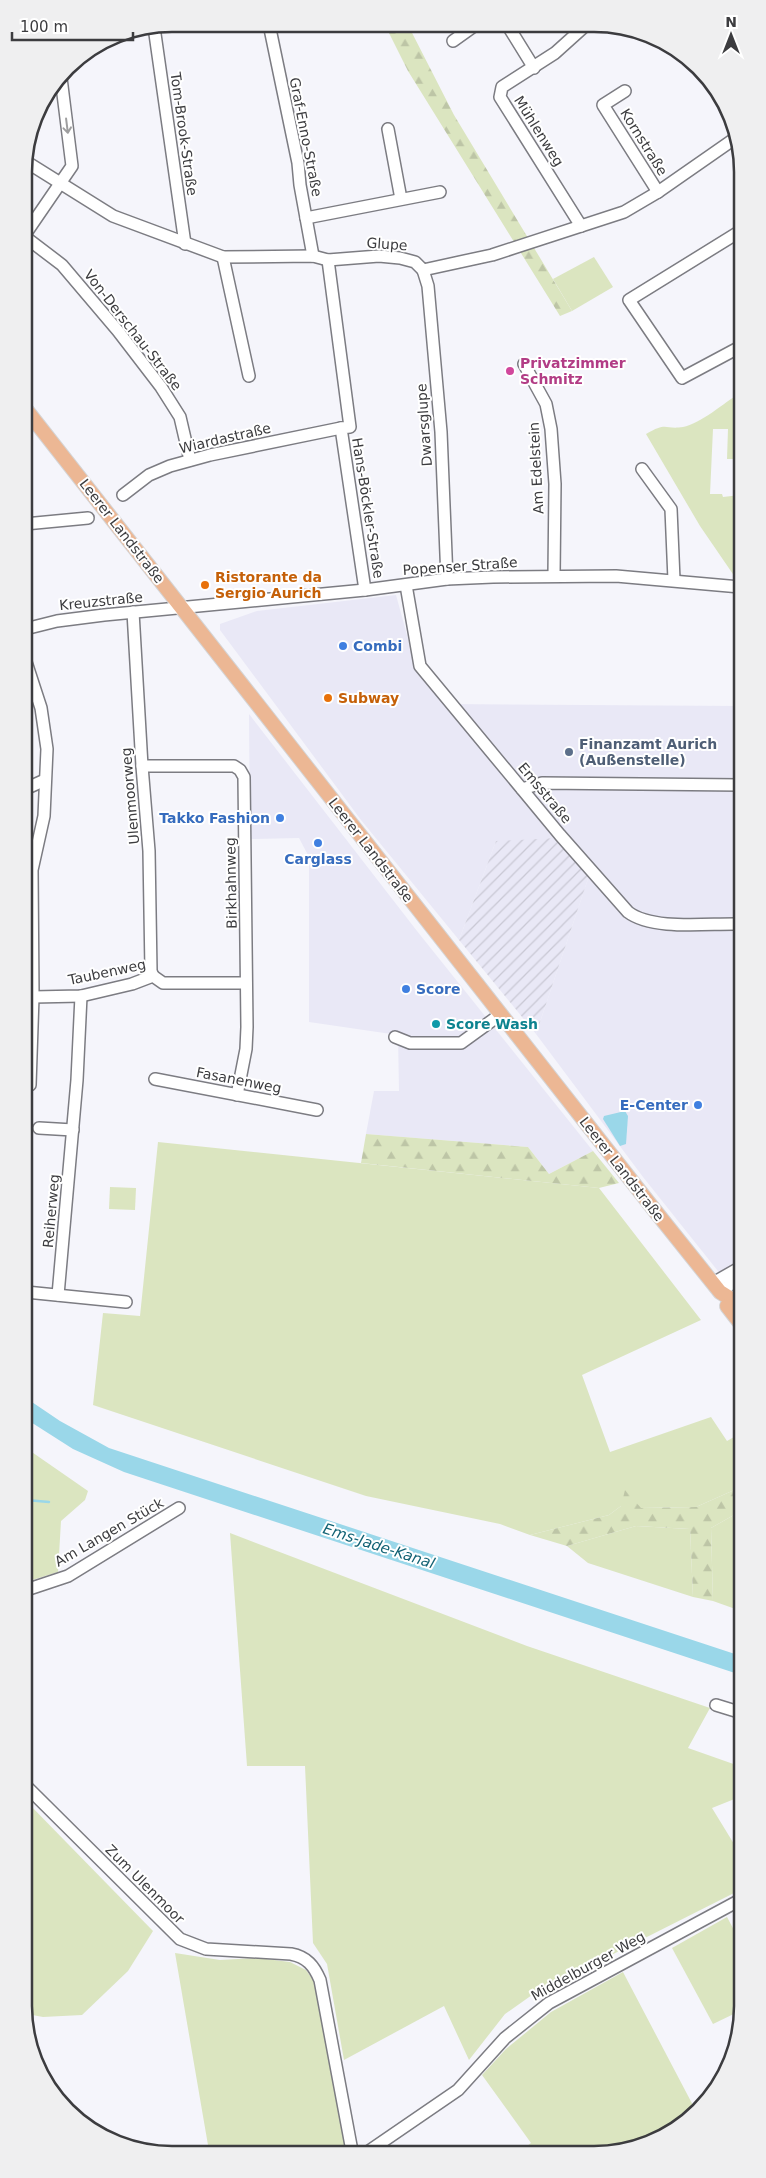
<svg xmlns="http://www.w3.org/2000/svg" width="766" height="2178" font-family="'DejaVu Sans',sans-serif">
  <defs>
    <pattern id="industrial-furrows" width="10" height="10" patternUnits="userSpaceOnUse" patternTransform="scale(1.25)"><rect width="10" height="10" fill="#e9e8f6"/><path d="M-1 1l2-2M0 10L10 0M9 11l2-2" fill="none" stroke="#c9c8d4"/></pattern>
    <pattern id="forest-firs" width="22" height="20" patternUnits="userSpaceOnUse" patternTransform="scale(1.25)"><rect width="22" height="20" fill="#dbe5c0"/><path d="M5 1l3.5 6h-7zM16 11l3.5 6h-7z" fill="#bdc5a6"/></pattern>
  </defs>
  <rect width="100%" height="100%" fill="#f5f5fb"/>
  <g fill="#e9e8f6">
    <polygon points="396,595 416,668 446,704 740,706 741,1300 643,1177 536,1034 590,873 496,841 459,940 361,820 220,630 220,624 257,611"/>
    <polygon points="249,714 417,931 593,1151 549,1174 528,1147 366,1134 374,1091 399,1091 398,1035 309,1022 309,857 299,838 250,839"/>
  </g>
  <polygon fill="url(#industrial-furrows)" points="558,838 590,873 536,1034 459,940 496,841"/>
  <g fill="#dbe5c0">
    <polygon points="594,257 613,287 572,311 553,279"/>
    <path d="M740,393V459H727L728,429H713L710,494H722L723,497L740,495V580H737L700,526L646,434C668,421 664,430 683,427C700,424 724,403 740,393Z"/>
    <polygon points="158,1142 599,1188 701,1320 582,1375 610,1452 711,1417 727,1441 741,1433 741,1487 696,1507 641,1508 621,1506 609,1515 530,1535 500,1524 366,1496 93,1405 103,1313 140,1316"/>
    <polygon points="110,1187 136,1188 135,1210 109,1209"/>
    <polygon points="26,1448 88,1491 85,1500 61,1521 58,1572 26,1582"/>
    <polygon points="741,1511 741,1611 713,1601 711,1528"/>
    <polygon points="636,1526 690,1529 693,1597 588,1563 567,1546"/>
    <polygon points="230,1533 527,1646 710,1708 688,1748 742,1767 742,1796 712,1808 742,1857 742,1889 532,1995 505,2014 469,2060 444,2006 344,2060 327,1964 313,1943 305,1766 247,1766"/>
    <polygon points="26,1801 153,1931 128,1971 82,2015 43,2017 27,2014"/>
    <polygon points="727,1917 742,1945 742,2010 713,2024 672,1948"/>
    <polygon points="175,1953 220,1960 258,1958 290,1962 306,1970 315,1983 347,2151 209,2151"/>
    <polygon points="623,1972 696,2111 668,2134 623,2151 520,2151 531,2143 482,2075 506,2049 551,2012"/>
  </g>
  <g fill="url(#forest-firs)">
    <polygon points="385,25 408,25 454,115 572,311 560,316 408,71"/>
    <polygon points="366,1134 528,1147 549,1174 593,1151 619,1183 599,1188 361,1163"/>
    <polygon points="741,1487 741,1511 711,1528 713,1601 693,1597 690,1529 636,1526 567,1546 530,1535 609,1515 621,1506 625,1490 641,1508 696,1507"/>
  </g>
  <g fill="#9ad7e9">
    <polygon points="625,1111 628,1116 626,1144 620,1146 603,1119 604,1116"/>
    <polygon points="26,1398 60,1421 109,1448 741,1656 741,1675 124,1472 73,1449 26,1419"/>
  </g>
  <g fill="none" stroke-linecap="round" stroke-linejoin="round">
    <polyline stroke="#9ad7e9" stroke-width="2.5" points="26,1500 49,1502"/>
    <g stroke="#7c7c82" stroke-width="14">
      <g id="minor">
        <polyline points="269,24 298,163 300,185 313,256"/>
        <polyline points="508,26 534,68"/>
        <polyline points="154,27 185,244"/>
        <polyline points="453,41 474,26"/>
        <polyline points="625,91 603,105 658,192"/>
        <polyline points="388,129 401,199"/>
        <polyline points="25,161 113,216 223,257 313,256 328,260 379,256 400,258 415,262 423,270 492,255 624,212 658,192 737,137"/>
        <polyline points="306,218 440,192"/>
        <polyline points="581,226 500,97 502,87 555,53 585,26"/>
        <polyline points="739,232 629,300 682,378 740,347"/>
        <polyline points="24,236 62,265 118,331 161,387 180,417 190,460"/>
        <polyline points="24,236 72,166 61,78"/>
        <polyline points="223,257 249,376"/>
        <polyline points="328,260 350,427 341,428 365,590"/>
        <polyline points="423,270 428,286 441,432 447,579"/>
        <polyline points="524,364 546,404 551,429 555,484 554,575"/>
        <polyline points="642,469 671,509 674,580"/>
        <polyline points="123,495 149,475 170,466 210,455 341,428"/>
        <polyline points="25,524 88,518"/>
        <path d="M406,585L420,666L560,835L628,912C653,931 709,923 740,924"/>
        <polyline points="133,612 142,766 149,851 151,971 153,976"/>
        <polyline points="25,629 57,621 104,615 365,590 447,579 493,577 616,576 740,587"/>
        <polyline points="25,659 41,708 47,749 44,816 32,870 33,997 30,1085"/>
        <polyline points="142,766 234,766 240,770 244,777 247,1027 246,1049 237,1095"/>
        <polyline points="25,789 45,780"/>
        <polyline points="522,789 542,783 740,785"/>
        <polyline points="27,1000 33,997 81,996 132,984 153,976 163,983 246,983"/>
        <polyline points="395,1037 410,1043 461,1043 501,1014"/>
        <polyline points="155,1079 317,1110"/>
        <polyline points="39,1128 73,1130"/>
        <polyline points="713,1283 741,1267"/>
        <polyline points="26,1292 126,1302"/>
        <polyline points="720,1292 741,1277"/>
        <polyline points="58,1295 77,1080 81,996"/>
        <polyline points="26,1590 68,1576 179,1508"/>
        <polyline points="716,1705 742,1713"/>
        <path d="M26,1786L180,1939L206,1949L291,1954C307,1957 314,1966 320,1980L352,2151"/>
        <polyline points="369,2151 458,2090 505,2038 549,2003 742,1899"/>
      </g>
    </g>
    <g stroke="#d4d4d5" stroke-width="16">
      <g id="major">
        <polyline points="24,407 656,1212 720,1292 731,1299 741,1312"/>
        <polyline points="727,1306 741,1324"/>
      </g>
    </g>
    <use href="#minor" stroke="#fff" stroke-width="11"/>
    <use href="#major" stroke="#ecb794" stroke-width="14"/>
  </g>
  <defs><path id="oneway-shaft" d="M-6 0H5M1.5-3L5.5 0L1.5 3" fill="none" stroke-width="1.6" stroke-linecap="round" stroke-linejoin="round" transform="scale(1.25)"/></defs>
  <use stroke="#9e9e9f" href="#oneway-shaft" transform="translate(67 126) rotate(83)"/>
  <circle fill="#d1479c" stroke="#fff" stroke-width="2" cx="510" cy="371" r="5"/>
  <g fill="#e8710a" stroke="#fff" stroke-width="2">
    <circle cx="205" cy="585" r="5"/>
    <circle cx="328" cy="698" r="5"/>
  </g>
  <g fill="#3f7fe0" stroke="#fff" stroke-width="2">
    <circle cx="343" cy="646" r="5"/>
    <circle cx="280" cy="818" r="5"/>
    <circle cx="318" cy="843" r="5"/>
    <circle cx="406" cy="989" r="5"/>
    <circle cx="698" cy="1105" r="5"/>
  </g>
  <circle fill="#5c6f8a" stroke="#fff" stroke-width="2" cx="569" cy="752" r="5"/>
  <circle fill="#0f9aa8" stroke="#fff" stroke-width="2" cx="436" cy="1024" r="5"/>
  <g text-anchor="middle" dominant-baseline="central" stroke-width="4" stroke-linejoin="round" paint-order="stroke">
    <g font-size="14" fill="#3c3c3f" stroke="#fff">
      <text transform="translate(539 131) rotate(58)">Mühlenweg</text>
      <text transform="translate(184 134) rotate(82)">Tom-Brook-Straße</text>
      <text transform="translate(306 137) rotate(79)">Graf-Enno-Straße</text>
      <text transform="translate(644 142) rotate(58)">Kornstraße</text>
      <text transform="translate(387 244) rotate(4)">Glupe</text>
      <text transform="translate(133 330) rotate(52)">Von-Derschau-Straße</text>
      <text transform="translate(424 425) rotate(-94)">Dwarsglupe</text>
      <text transform="translate(225 438) rotate(-13)">Wiardastraße</text>
      <text transform="translate(536 468) rotate(-93)">Am Edelstein</text>
      <text transform="translate(368 508) rotate(81)">Hans-Böckler-Straße</text>
      <text transform="translate(122 531) rotate(52)">Leerer Landstraße</text>
      <text transform="translate(460 566) rotate(-4)">Popenser Straße</text>
      <text transform="translate(101 601) rotate(-6)">Kreuzstraße</text>
      <text transform="translate(545 793) rotate(50)">Emsstraße</text>
      <text transform="translate(130 796) rotate(-95)">Ulenmoorweg</text>
      <text transform="translate(371 850) rotate(52)">Leerer Landstraße</text>
      <text transform="translate(231 883) rotate(-91)">Birkhahnweg</text>
      <text transform="translate(107 972) rotate(-12)">Taubenweg</text>
      <text transform="translate(239 1080) rotate(11)">Fasanenweg</text>
      <text transform="translate(622 1169) rotate(52)">Leerer Landstraße</text>
      <text transform="translate(51 1211) rotate(-85)">Reiherweg</text>
      <text transform="translate(109 1532) rotate(-30)">Am Langen Stück</text>
      <text transform="translate(145 1884) rotate(45)">Zum Ulenmoor</text>
      <text transform="translate(588 1966) rotate(-29)">Middelburger Weg</text>
    </g>
    <g font-size="14" font-weight="bold" fill="#b23c85" stroke="#fff" text-anchor="start">
      <text x="520" y="363">Privatzimmer<tspan x="520" dy="16">Schmitz</tspan></text>
    </g>
    <g font-size="14" font-weight="bold" fill="#c56008" stroke="#fff" text-anchor="start">
      <text x="215" y="577">Ristorante da<tspan x="215" dy="16">Sergio Aurich</tspan></text>
      <text x="338" y="698">Subway</text>
    </g>
    <g font-size="14" font-weight="bold" fill="#366cbe" stroke="#fff" text-anchor="start">
      <text x="353" y="646">Combi</text>
      <text x="270" y="818" text-anchor="end">Takko Fashion</text>
      <text x="318" y="859" text-anchor="middle">Carglass</text>
      <text x="416" y="989">Score</text>
      <text x="688" y="1105" text-anchor="end">E-Center</text>
    </g>
    <g font-size="14" font-weight="bold" fill="#4e5e75" stroke="#fff" text-anchor="start">
      <text x="579" y="744">Finanzamt Aurich<tspan x="579" dy="16">(Außenstelle)</tspan></text>
    </g>
    <g font-size="14" font-weight="bold" fill="#0d838f" stroke="#fff" text-anchor="start">
      <text x="446" y="1024">Score Wash</text>
    </g>
    <g font-size="15" font-style="italic" fill="#116274" stroke="#fff">
      <text transform="translate(379 1546) rotate(18)">Ems-Jade-Kanal</text>
    </g>
  </g>
  <path d="M0 0H766V2178H0ZM172 32H594A140 140 0 0 1 734 172V2006A140 140 0 0 1 594 2146H172A140 140 0 0 1 32 2006V172A140 140 0 0 1 172 32Z" fill="#efeff0" fill-rule="evenodd"/>
  <path fill="none" stroke="#3c3c3f" stroke-width="2.5" d="M172 32H594A140 140 0 0 1 734 172V2006A140 140 0 0 1 594 2146H172A140 140 0 0 1 32 2006V172A140 140 0 0 1 172 32Z"/>
  <g transform="translate(731 35)" stroke="#ffffff" stroke-width="4" paint-order="stroke">
  <path d="M0-4L9 19L0 12L-9 19Z" fill="#3c3c3f"/>
  <text y="-8" font-size="14" font-weight="bold" text-anchor="middle" fill="#3c3c3f">N</text>
  </g>
  <path d="M12 32v8h121v-8" fill="none" stroke="#3c3c3f" stroke-width="2.5"/>
  <text x="20" y="32" font-size="15" fill="#3c3c3f" stroke="#ffffff" stroke-width="4" paint-order="stroke">100 m</text>
</svg>
